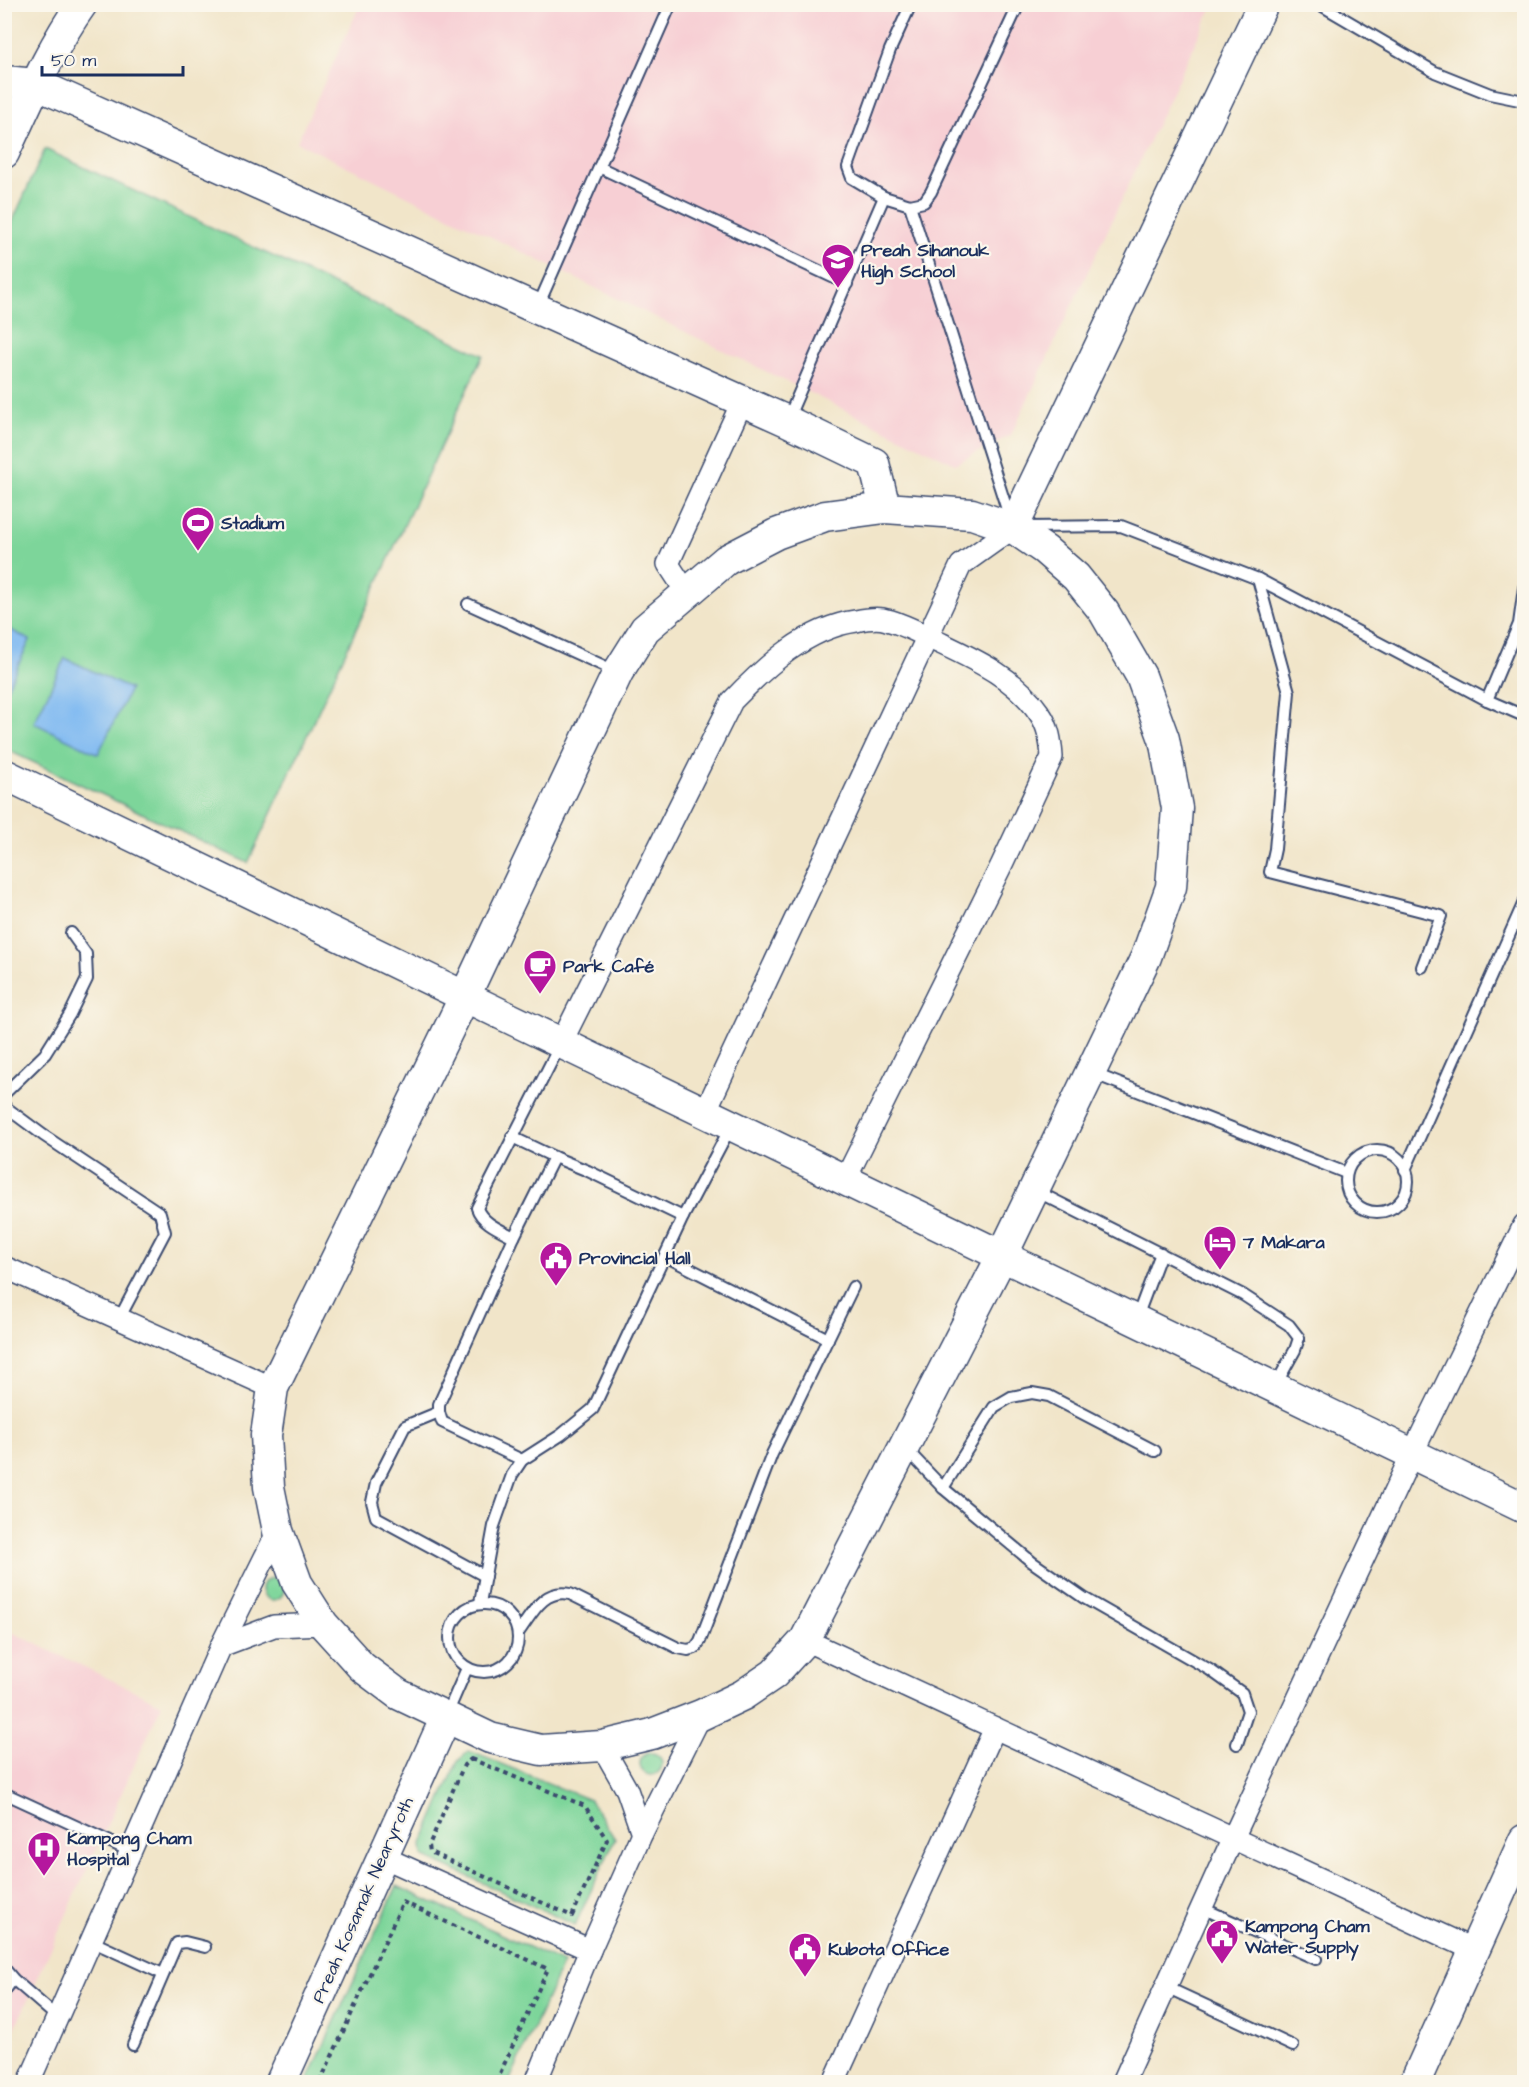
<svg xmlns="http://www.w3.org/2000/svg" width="1529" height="2087" font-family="'Architects Daughter',sans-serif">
  <rect width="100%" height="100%" fill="#fbf7ec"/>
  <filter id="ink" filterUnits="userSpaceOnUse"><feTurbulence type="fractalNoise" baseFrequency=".0167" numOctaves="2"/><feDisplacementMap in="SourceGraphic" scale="12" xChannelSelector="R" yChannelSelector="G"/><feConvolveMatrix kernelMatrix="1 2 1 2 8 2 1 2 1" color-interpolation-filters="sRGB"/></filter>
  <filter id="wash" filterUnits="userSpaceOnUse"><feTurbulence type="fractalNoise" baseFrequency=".008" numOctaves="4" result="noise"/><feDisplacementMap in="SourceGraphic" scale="24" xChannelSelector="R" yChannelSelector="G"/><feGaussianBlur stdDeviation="1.35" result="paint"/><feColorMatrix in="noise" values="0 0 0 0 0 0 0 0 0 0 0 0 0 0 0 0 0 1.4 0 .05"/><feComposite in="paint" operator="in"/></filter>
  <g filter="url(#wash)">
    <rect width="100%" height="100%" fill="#f1e5c9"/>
    <g fill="#f7cfd4">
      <polygon points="360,5 1213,5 1011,435 955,464 297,142"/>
      <polygon points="5,1629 162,1704 5,2050"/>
    </g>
    <g fill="#7dd59a" stroke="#4c827c" stroke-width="1.5">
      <polygon points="45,149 483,355 248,863 5,749 5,238"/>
      <circle cx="273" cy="1589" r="11"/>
      <polygon points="469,1751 590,1800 615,1839 575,1925 423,1856 422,1844 458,1761"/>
      <circle cx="651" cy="1764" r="11"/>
      <polygon points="397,1886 563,1963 509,2082 307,2082"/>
    </g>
    <g fill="#80baf1" stroke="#4e74a8" stroke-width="1.5">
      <polygon points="5,627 30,640 5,693"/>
      <polygon points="65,658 130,689 98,754 34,723"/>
    </g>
  </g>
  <g filter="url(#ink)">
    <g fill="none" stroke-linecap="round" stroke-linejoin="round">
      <g stroke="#3b4a6e" stroke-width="14">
        <g id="lane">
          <polyline points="911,4 890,50 848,167 852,178 884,197 910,205 924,202 931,192 1019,4"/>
          <polyline points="1319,4 1435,72 1490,94 1524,101"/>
          <polyline points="599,167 847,284"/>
          <polyline points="910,205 1010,519"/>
          <polyline points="538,306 671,4"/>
          <polyline points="787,421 884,197"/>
          <polyline points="1025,527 1121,526 1258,579 1487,700 1524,716"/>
          <polyline points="1258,579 1289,692 1275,849 1270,872 1441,916 1422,967"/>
          <polyline points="468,604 615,671"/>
          <polyline points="1487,700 1519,624 1524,588"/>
          <polyline points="1092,1073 1346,1173"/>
          <polyline points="4,1094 45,1054 70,1014 87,979 86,954 71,933"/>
          <polyline points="4,1106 43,1135 160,1213 165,1232 119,1319"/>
          <polyline points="512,1137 554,1157"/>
          <circle cx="1377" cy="1181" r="31"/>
          <polyline points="1405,1170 1524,902"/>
          <polyline points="1036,1191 1243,1295 1289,1325 1299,1338 1295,1350 1275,1386"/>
          <path d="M514,1237C501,1230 482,1223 477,1208L561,1043"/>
          <polyline points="665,1256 828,1339"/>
          <polyline points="1137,1317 1161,1253"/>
          <polyline points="439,1412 405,1426 376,1483 372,1502 376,1517 485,1576"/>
          <polyline points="905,1448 943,1488 1032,1562 1084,1598 1210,1670 1242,1693 1248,1711 1237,1744"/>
          <polyline points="522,1460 442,1422 439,1412 439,1404 514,1237 554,1157 588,1171 683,1217"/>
          <polyline points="943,1488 994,1407 1011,1397 1032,1393 1049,1396 1155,1451"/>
          <polyline points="480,1603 494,1526 512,1475 522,1460 561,1435 593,1409 683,1217 730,1128"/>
          <circle cx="484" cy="1638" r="34"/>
          <path d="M518,1633C532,1614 543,1588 570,1594L678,1648L688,1650L695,1648L700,1641L772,1454L853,1287"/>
          <polyline points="447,1714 467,1668"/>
          <polyline points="4,1793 130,1851"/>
          <polyline points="1202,1908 1316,1959"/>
          <polyline points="91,1941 163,1974"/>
          <polyline points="4,1968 13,1979 57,2017"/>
          <polyline points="1166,1987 1293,2046"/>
          <polyline points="4,1992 13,1979"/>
          <polyline points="133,2045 177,1943 185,1942 205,1947"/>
        </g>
      </g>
      <g stroke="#3b4a6e" stroke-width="24">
        <g id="street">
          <polyline points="687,593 668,564 743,400"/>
          <path d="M561,1043L732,701C765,667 806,628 856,621C865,619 879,617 887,620C904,624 922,634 938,642C976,660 1016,678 1040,714C1049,727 1051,742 1052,757L1001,866L845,1180"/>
          <polyline points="705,1112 961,565 1013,528"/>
          <polyline points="4,1267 273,1388"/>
          <polyline points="805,1640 1474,1950"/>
          <polyline points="221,1646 274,1626 323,1624"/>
          <polyline points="602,1746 627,1790 642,1833"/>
          <polyline points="383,1857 590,1950"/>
          <polyline points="29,2082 221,1646 278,1531"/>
          <polyline points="536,2082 590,1950 642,1833 701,1715"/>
          <polyline points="834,2082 995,1728"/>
          <polyline points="1123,2082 1233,1838 1412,1454 1524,1225"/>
        </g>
      </g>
      <g stroke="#3b4a6e" stroke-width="33">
        <g id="secondary">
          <polyline points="4,81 36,84 787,421 874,463 885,508"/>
          <path d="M4,153C28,102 49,50 82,4"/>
          <polygon points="885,508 972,514 1013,528 1045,550 1076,577 1104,612 1141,676 1164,739 1177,808 1171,887 1146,957 1002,1256 805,1640 774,1674 743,1695 701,1715 652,1734 602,1746 541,1750 490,1738 446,1717 398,1694 362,1667 323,1624 297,1583 278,1531 269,1487 266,1435 273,1388 465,996 618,672 645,629 726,560 776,534 825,516"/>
          <polyline points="1013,528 1263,4"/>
          <polyline points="4,774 1524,1508"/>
          <polyline points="281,2082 446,1717"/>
          <polyline points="1415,2082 1524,1840"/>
        </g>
      </g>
      <g stroke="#3b4a6e" stroke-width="4" stroke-dasharray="4.5 4.5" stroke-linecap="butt">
        <polygon points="471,1759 585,1806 607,1840 572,1916 430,1852 429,1845 464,1765"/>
        <polyline points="320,2082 403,1902 548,1969 496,2082"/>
      </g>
      <use href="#lane" stroke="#fff" stroke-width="10"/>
      <use href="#street" stroke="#fff" stroke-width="21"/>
      <use href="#secondary" stroke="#fff" stroke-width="30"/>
    </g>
  </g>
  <defs>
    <g id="school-pin" transform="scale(1.725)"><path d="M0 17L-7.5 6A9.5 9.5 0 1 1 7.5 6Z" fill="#b5179e" stroke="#fbf7ec"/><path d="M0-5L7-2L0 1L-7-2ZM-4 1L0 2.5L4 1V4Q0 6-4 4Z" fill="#fff"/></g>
    <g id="stadium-pin" transform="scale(1.725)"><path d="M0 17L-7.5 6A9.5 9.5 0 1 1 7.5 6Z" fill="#b5179e" stroke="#fbf7ec"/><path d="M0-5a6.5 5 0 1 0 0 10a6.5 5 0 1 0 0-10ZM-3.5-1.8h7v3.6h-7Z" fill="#fff"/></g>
    <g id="cafe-pin" transform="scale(1.725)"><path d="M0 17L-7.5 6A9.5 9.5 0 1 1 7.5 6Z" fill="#b5179e" stroke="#fbf7ec"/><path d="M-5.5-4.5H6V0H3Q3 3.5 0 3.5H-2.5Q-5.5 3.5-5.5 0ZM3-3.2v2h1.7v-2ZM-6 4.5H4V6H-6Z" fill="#fff"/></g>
    <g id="hotel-pin" transform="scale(1.725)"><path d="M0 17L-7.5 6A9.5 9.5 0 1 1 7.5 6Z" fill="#b5179e" stroke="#fbf7ec"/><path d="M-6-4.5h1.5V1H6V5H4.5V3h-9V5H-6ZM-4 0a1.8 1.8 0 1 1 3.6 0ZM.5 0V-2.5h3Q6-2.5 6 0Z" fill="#fff"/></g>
    <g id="civic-pin" transform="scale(1.725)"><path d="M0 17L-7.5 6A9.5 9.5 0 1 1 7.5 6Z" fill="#b5179e" stroke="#fbf7ec"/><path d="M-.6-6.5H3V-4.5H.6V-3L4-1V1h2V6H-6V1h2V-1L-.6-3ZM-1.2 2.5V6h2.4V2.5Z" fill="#fff"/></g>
    <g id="hospital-pin" transform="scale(1.725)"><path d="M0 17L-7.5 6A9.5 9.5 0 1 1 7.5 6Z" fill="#b5179e" stroke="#fbf7ec"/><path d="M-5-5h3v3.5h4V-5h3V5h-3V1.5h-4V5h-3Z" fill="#fff"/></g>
  </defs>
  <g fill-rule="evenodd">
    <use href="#school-pin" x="838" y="260"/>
    <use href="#stadium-pin" x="198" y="523"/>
    <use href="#cafe-pin" x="540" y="966"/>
    <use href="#hotel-pin" x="1220" y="1242"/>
    <use href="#civic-pin" x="556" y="1258"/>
    <use href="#hospital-pin" x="44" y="1848"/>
    <use href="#civic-pin" x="1222" y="1936"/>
    <use href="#civic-pin" x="805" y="1949"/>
  </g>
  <g text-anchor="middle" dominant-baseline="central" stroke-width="4.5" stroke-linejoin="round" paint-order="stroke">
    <g font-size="18" font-weight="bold" fill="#1b2f5e" stroke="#fbf7ec" text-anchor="start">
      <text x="861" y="250">Preah Sihanouk<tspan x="861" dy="21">High School</tspan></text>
      <text x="221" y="523">Stadium</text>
      <text x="563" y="966">Park Café</text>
      <text x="1243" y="1242">7 Makara</text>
      <text x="579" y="1258">Provincial Hall</text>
      <text x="67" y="1838">Kampong Cham<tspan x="67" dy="21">Hospital</tspan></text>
      <text x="1245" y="1926">Kampong Cham<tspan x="1245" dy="21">Water Supply</tspan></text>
      <text x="828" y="1949">Kubota Office</text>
    </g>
    <g font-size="18" fill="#1b2f5e" stroke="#fbf7ec">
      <text transform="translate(363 1900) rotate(-66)">Preah Kosamak Nearyroth</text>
    </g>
  </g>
  <rect width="1529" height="2087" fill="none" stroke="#fbf7ec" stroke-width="24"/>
  <path d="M42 66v9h141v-9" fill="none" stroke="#1b2f5e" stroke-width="3"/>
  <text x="51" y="66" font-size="18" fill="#1b2f5e" stroke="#fbf7ec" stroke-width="4.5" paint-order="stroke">50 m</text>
</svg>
